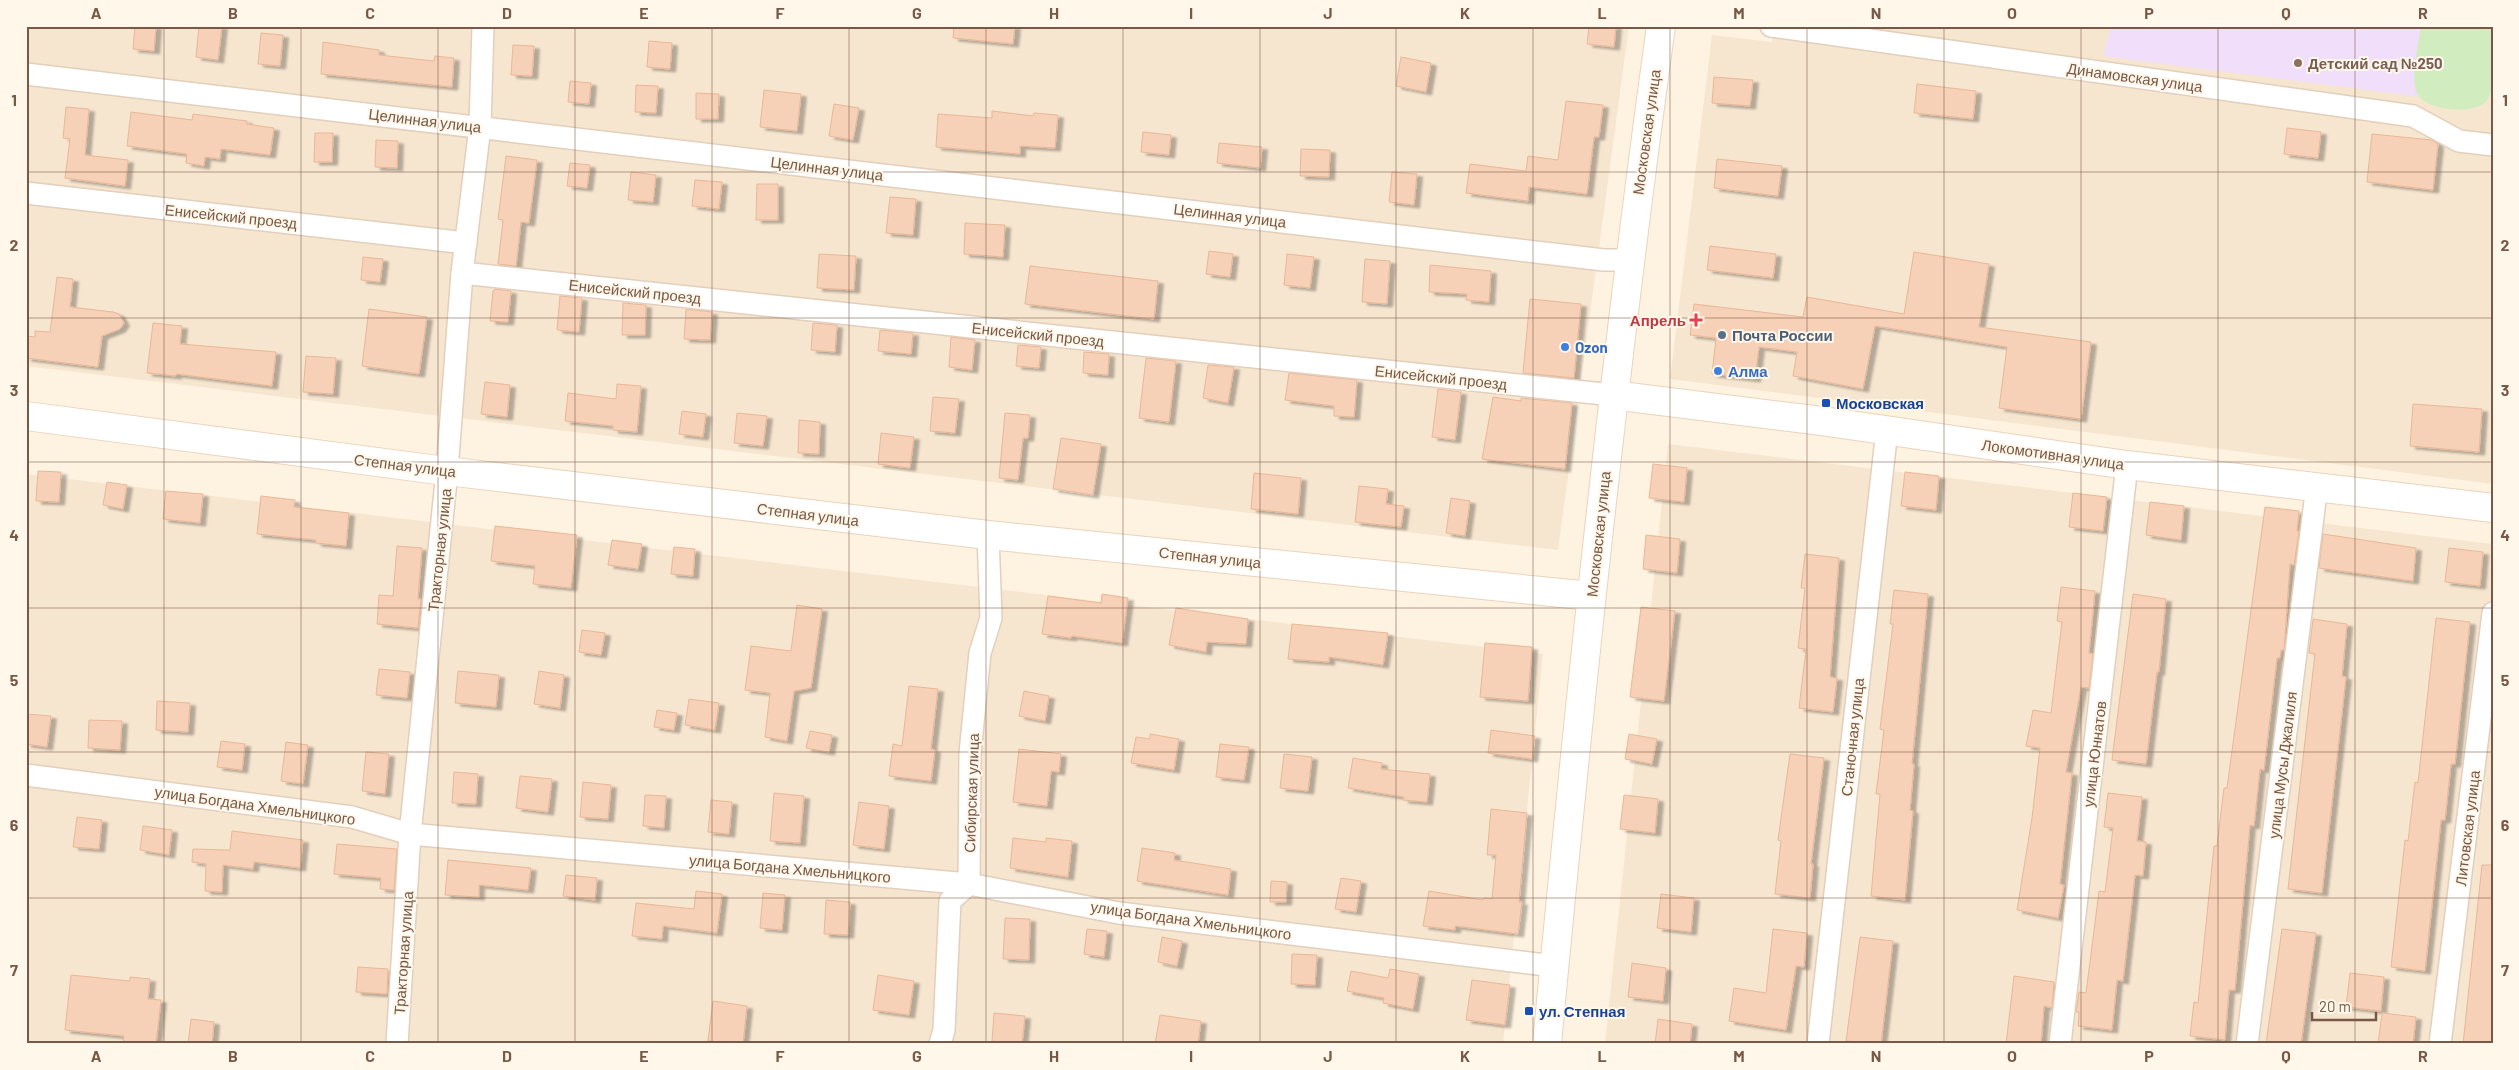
<svg xmlns="http://www.w3.org/2000/svg" width="2519" height="1070" font-family="Barlow,sans-serif">
  <defs>
    <filter id="shadow"><feDropShadow dx="5.5" dy="3" stdDeviation="1" flood-color="#0004"/></filter>
  </defs>
  <rect width="100%" height="100%" fill="#fef3e1"/>
  <g fill="#f6e5cf">
    <polygon points="26,26 1629,26 1558,550 26,366"/>
    <polygon points="1775,26 2493,26 2493,484 1670,379 1712,35 1772,42"/>
    <polygon points="1668,444 2493,544 2493,1044 1605,1044"/>
    <polygon points="26,474 1543,654 1503,1044 26,1044"/>
  </g>
  <polygon fill="#f0defa" points="2111,26 2493,26 2438,99 2103,56"/>
  <path fill="#d1edbf" d="M2421,26H2493C2493,48 2499,79 2488,99C2478,116 2427,111 2418,95C2409,80 2419,44 2421,26Z"/>
  <g fill="#f6d0b7" stroke="#eab796" filter="url(#shadow)">
    <polygon points="135,26 156,26 154,51 133,49"/>
    <polygon points="199,26 222,26 218,60 196,57"/>
    <polygon points="954,26 1015,26 1013,44 953,38"/>
    <polygon points="1589,26 1616,26 1614,47 1587,44"/>
    <polygon points="261,33 283,35 280,66 258,64"/>
    <polygon points="649,41 672,43 670,69 647,67"/>
    <polygon points="323,42 379,50 379,55 434,61 435,56 454,58 452,87 321,74"/>
    <polygon points="513,45 534,46 532,76 511,75"/>
    <polygon points="1401,57 1431,63 1426,92 1396,86"/>
    <polygon points="1714,77 1753,80 1750,106 1712,103"/>
    <polygon points="570,81 591,83 589,104 568,102"/>
    <polygon points="1917,84 1976,91 1973,119 1914,113"/>
    <polygon points="636,85 658,86 656,113 635,112"/>
    <polygon points="764,90 801,94 797,131 760,127"/>
    <polygon points="696,93 719,94 718,119 696,119"/>
    <polygon points="1566,101 1603,105 1599,137 1594,137 1587,194 1529,187 1528,201 1466,193 1470,164 1526,171 1528,156 1558,160"/>
    <polygon points="834,104 859,108 853,140 829,136"/>
    <polygon points="66,107 89,109 85,155 128,160 125,186 65,178 70,139 63,138"/>
    <polygon points="992,111 1033,116 1034,113 1058,115 1055,148 1020,146 1020,154 936,147 938,114 992,118"/>
    <polygon points="131,112 192,120 193,114 247,121 247,124 274,128 270,155 221,149 220,159 205,157 204,166 186,163 187,154 127,146"/>
    <polygon points="2287,128 2321,132 2318,158 2284,154"/>
    <polygon points="1143,132 1171,135 1169,155 1141,152"/>
    <polygon points="315,133 333,133 332,162 314,162"/>
    <polygon points="2372,134 2432,140 2438,144 2433,190 2367,182"/>
    <polygon points="376,140 398,141 397,168 375,167"/>
    <polygon points="1219,143 1262,147 1260,168 1217,163"/>
    <polygon points="1301,149 1330,150 1329,177 1300,176"/>
    <polygon points="506,156 537,160 529,223 521,222 516,266 498,264 503,220 498,219"/>
    <polygon points="1717,159 1782,166 1778,196 1714,188"/>
    <polygon points="570,163 590,165 587,188 567,186"/>
    <polygon points="631,172 656,175 653,202 628,200"/>
    <polygon points="1392,172 1417,174 1414,205 1389,202"/>
    <polygon points="695,180 722,182 719,209 692,206"/>
    <polygon points="757,184 778,184 778,220 756,220"/>
    <polygon points="890,197 916,199 913,235 886,233"/>
    <polygon points="965,223 1005,225 1003,257 964,254"/>
    <polygon points="1710,246 1776,254 1773,278 1707,270"/>
    <polygon points="1209,251 1233,254 1230,277 1206,274"/>
    <polygon points="1914,252 1989,264 1979,327 2091,342 2081,419 1999,408 2007,347 1875,326 1863,389 1793,376 1797,352 1759,347 1755,379 1712,374 1716,338 1690,335 1694,304 1803,317 1807,297 1904,314"/>
    <polygon points="819,254 856,256 854,290 817,288"/>
    <polygon points="1287,254 1314,257 1310,288 1284,285"/>
    <polygon points="363,257 383,259 380,282 361,280"/>
    <polygon points="1365,259 1390,261 1387,304 1362,302"/>
    <polygon points="1430,265 1491,271 1489,302 1466,300 1467,294 1429,292"/>
    <polygon points="1030,266 1158,281 1154,319 1025,304"/>
    <polygon points="57,277 73,279 70,307 113,312 119,314 124,323 120,329 102,336 98,367 26,358 26,336 35,337 35,331 50,332"/>
    <polygon points="495,289 511,291 508,322 490,321 493,291"/>
    <polygon points="560,296 582,298 579,332 557,330"/>
    <polygon points="1530,299 1581,304 1574,378 1523,373"/>
    <polygon points="623,303 646,305 645,335 622,335"/>
    <polygon points="369,309 427,317 419,374 362,366"/>
    <polygon points="686,309 712,312 710,340 684,339"/>
    <polygon points="153,323 182,326 180,344 276,352 272,386 176,374 176,376 147,373"/>
    <polygon points="813,323 837,325 835,352 811,350"/>
    <polygon points="880,330 913,333 911,354 878,351"/>
    <polygon points="951,337 975,340 972,370 949,367"/>
    <polygon points="1018,345 1041,347 1039,368 1016,366"/>
    <polygon points="1084,352 1109,354 1108,375 1083,373"/>
    <polygon points="306,356 336,358 333,394 303,392"/>
    <polygon points="1146,358 1176,361 1169,422 1139,418"/>
    <polygon points="1208,365 1234,367 1228,403 1203,398"/>
    <polygon points="1289,373 1357,380 1354,417 1334,416 1334,406 1285,400"/>
    <polygon points="485,382 510,385 507,417 481,414"/>
    <polygon points="617,384 641,386 637,432 613,430 613,426 565,421 568,393 616,399"/>
    <polygon points="1438,389 1461,392 1455,440 1432,437"/>
    <polygon points="933,397 959,399 955,433 930,431"/>
    <polygon points="1493,397 1521,401 1521,398 1572,403 1565,469 1482,459"/>
    <polygon points="2413,404 2482,409 2479,452 2410,446"/>
    <polygon points="682,411 706,414 703,437 679,434"/>
    <polygon points="737,413 767,416 763,446 734,443"/>
    <polygon points="1005,413 1030,415 1028,438 1023,438 1018,480 999,478"/>
    <polygon points="799,420 820,422 819,454 798,453"/>
    <polygon points="881,433 914,437 910,468 878,464"/>
    <polygon points="1061,438 1101,444 1093,495 1053,489"/>
    <polygon points="1653,464 1687,468 1684,502 1649,498"/>
    <polygon points="38,471 61,472 59,502 36,501"/>
    <polygon points="1905,472 1939,476 1936,510 1901,506"/>
    <polygon points="1254,473 1301,478 1298,514 1251,509"/>
    <polygon points="107,482 127,485 123,509 103,505"/>
    <polygon points="1359,486 1388,489 1386,504 1404,506 1401,527 1355,522"/>
    <polygon points="166,491 203,494 200,523 163,519"/>
    <polygon points="2073,493 2107,497 2103,531 2069,527"/>
    <polygon points="261,496 295,500 294,507 349,513 346,546 316,543 316,540 257,534"/>
    <polygon points="1451,498 1470,501 1465,536 1446,533"/>
    <polygon points="2150,502 2184,506 2181,540 2146,535"/>
    <polygon points="2265,507 2299,511 2297,531 2299,531 2294,565 2290,564 2284,650 2281,650 2280,658 2277,658 2264,770 2260,769 2254,826 2250,825 2235,990 2229,990 2225,1040 2190,1036 2194,1002 2198,1003 2214,846 2217,846 2224,788 2227,788"/>
    <polygon points="495,526 577,535 571,588 533,584 535,566 491,561"/>
    <polygon points="2323,534 2416,548 2413,581 2319,568"/>
    <polygon points="1646,535 1680,539 1677,573 1643,569"/>
    <polygon points="612,540 642,544 638,569 608,565"/>
    <polygon points="397,546 422,548 418,599 421,599 418,628 377,624 379,595 393,596"/>
    <polygon points="674,547 695,549 693,576 671,574"/>
    <polygon points="2449,548 2483,552 2480,586 2445,582"/>
    <polygon points="1805,554 1839,558 1830,677 1837,678 1833,712 1799,708 1806,649 1798,648 1805,588 1801,588"/>
    <polygon points="2061,587 2095,591 2089,653 2093,654 2089,688 2081,687 2066,772 2072,773 2060,884 2064,885 2058,918 2017,910 2032,818 2040,748 2026,746 2033,710 2051,713 2062,622 2057,621"/>
    <polygon points="1894,590 1928,594 1912,764 1914,764 1910,810 1913,811 1905,900 1871,896 1880,794 1876,794 1884,730 1880,729 1893,624 1890,624"/>
    <polygon points="1102,594 1128,598 1122,643 1072,636 1071,638 1042,634 1048,596 1101,603"/>
    <polygon points="2133,594 2166,599 2159,672 2157,672 2146,764 2112,760"/>
    <polygon points="797,605 822,609 811,688 794,691 787,741 765,737 770,693 745,690 751,646 791,651"/>
    <polygon points="1641,607 1675,611 1664,701 1630,697"/>
    <polygon points="1176,608 1248,619 1246,644 1207,642 1206,652 1169,645"/>
    <polygon points="2436,618 2470,622 2455,764 2451,764 2445,820 2441,820 2425,971 2391,967 2405,840 2408,841 2415,782 2418,783"/>
    <polygon points="2313,619 2347,624 2342,676 2346,677 2322,893 2288,889 2315,654 2309,653"/>
    <polygon points="1292,624 1388,633 1383,665 1329,657 1329,662 1288,659"/>
    <polygon points="582,630 605,633 601,655 579,652"/>
    <polygon points="1485,643 1532,647 1528,701 1480,697"/>
    <polygon points="379,669 410,672 407,698 376,695"/>
    <polygon points="458,671 499,675 496,707 455,703"/>
    <polygon points="539,671 564,675 560,708 534,704"/>
    <polygon points="909,686 938,689 931,749 935,750 931,781 889,776 893,744 902,746"/>
    <polygon points="1024,691 1049,696 1045,721 1019,716"/>
    <polygon points="689,699 719,703 715,730 685,725"/>
    <polygon points="157,701 190,703 188,732 156,730"/>
    <polygon points="657,710 677,713 674,730 654,727"/>
    <polygon points="26,714 51,716 47,747 26,744"/>
    <polygon points="89,720 122,721 120,750 88,748"/>
    <polygon points="1491,730 1535,736 1532,759 1488,753"/>
    <polygon points="810,731 832,735 829,752 806,748"/>
    <polygon points="1150,734 1179,739 1174,770 1131,763 1136,737 1150,739"/>
    <polygon points="1629,734 1657,739 1652,764 1625,759"/>
    <polygon points="221,741 245,744 242,770 217,767"/>
    <polygon points="286,742 308,745 303,784 281,781"/>
    <polygon points="1220,744 1249,747 1244,780 1216,777"/>
    <polygon points="1019,749 1061,754 1059,772 1051,771 1047,806 1013,802"/>
    <polygon points="366,752 389,754 385,794 362,791"/>
    <polygon points="1284,754 1312,757 1308,791 1280,788"/>
    <polygon points="1790,754 1824,758 1811,864 1813,864 1810,898 1775,894 1781,841 1778,840"/>
    <polygon points="1353,758 1382,763 1381,769 1430,774 1427,802 1403,800 1404,797 1348,788"/>
    <polygon points="454,772 478,774 476,804 452,803"/>
    <polygon points="520,776 552,779 548,812 516,808"/>
    <polygon points="583,782 611,785 608,819 580,817"/>
    <polygon points="774,793 804,796 800,843 770,841"/>
    <polygon points="2108,793 2142,797 2137,841 2146,842 2143,876 2135,875 2123,981 2117,980 2112,1030 2078,1026 2079,1012 2076,1012 2079,992 2086,993 2099,891 2105,892 2113,828 2104,827"/>
    <polygon points="645,795 666,796 664,828 643,826"/>
    <polygon points="1624,795 1658,799 1655,833 1620,829"/>
    <polygon points="711,800 732,802 729,834 708,832"/>
    <polygon points="859,802 889,806 884,849 853,845"/>
    <polygon points="1491,809 1527,813 1519,902 1522,902 1518,934 1455,926 1455,930 1423,926 1429,891 1483,900 1484,898 1492,899 1496,855 1487,855"/>
    <polygon points="77,817 102,820 99,849 73,847"/>
    <polygon points="143,826 172,830 169,855 140,850"/>
    <polygon points="232,831 303,840 300,868 254,862 253,869 223,865 222,892 205,891 206,864 192,862 193,849 230,850"/>
    <polygon points="1013,838 1046,842 1046,838 1072,841 1068,877 1010,868"/>
    <polygon points="337,844 397,849 394,890 380,889 381,878 334,874"/>
    <polygon points="1142,848 1175,853 1174,860 1231,869 1228,895 1137,881"/>
    <polygon points="448,860 531,868 528,890 479,885 479,897 445,895"/>
    <polygon points="2482,865 2493,865 2493,1044 2463,1044"/>
    <polygon points="566,875 597,878 595,900 563,896"/>
    <polygon points="1341,878 1361,881 1356,912 1335,909"/>
    <polygon points="1271,881 1287,882 1286,902 1270,902"/>
    <polygon points="696,891 722,894 717,933 663,926 662,939 632,936 636,903 694,909"/>
    <polygon points="763,893 785,895 782,930 760,928"/>
    <polygon points="1661,894 1694,898 1691,932 1657,928"/>
    <polygon points="826,900 850,902 848,935 824,934"/>
    <polygon points="1005,918 1030,919 1029,960 1003,959"/>
    <polygon points="1087,929 1107,931 1104,957 1084,954"/>
    <polygon points="1773,929 1807,933 1804,967 1796,966 1786,1030 1729,1021 1734,988 1766,993"/>
    <polygon points="2282,929 2316,933 2301,1044 2266,1044"/>
    <polygon points="1162,937 1182,941 1177,966 1158,962"/>
    <polygon points="1860,937 1893,941 1881,1044 1846,1041"/>
    <polygon points="1292,954 1317,955 1315,985 1291,984"/>
    <polygon points="1632,963 1666,968 1663,1001 1628,997"/>
    <polygon points="358,967 388,969 387,994 356,992"/>
    <polygon points="1390,969 1419,974 1413,1009 1383,1003 1384,998 1347,991 1351,971 1388,978"/>
    <polygon points="2350,973 2384,977 2381,1011 2346,1007"/>
    <polygon points="71,975 130,981 130,977 150,979 148,999 161,1000 156,1044 123,1044 124,1036 65,1030"/>
    <polygon points="878,975 914,981 909,1015 873,1010"/>
    <polygon points="2014,976 2054,982 2052,1008 2044,1006 2041,1044 2006,1044"/>
    <polygon points="1472,980 1510,985 1505,1025 1466,1020"/>
    <polygon points="713,1001 747,1006 743,1044 708,1041"/>
    <polygon points="994,1013 1025,1016 1022,1044 992,1042"/>
    <polygon points="2382,1013 2416,1017 2413,1044 2378,1044"/>
    <polygon points="1160,1015 1201,1021 1198,1044 1155,1044"/>
    <polygon points="191,1019 214,1022 212,1044 188,1044"/>
    <polygon points="1658,1019 1692,1024 1690,1044 1655,1044"/>
  </g>
  <g fill="none" stroke-linecap="round" stroke-linejoin="round">
    <g stroke="#e3cfbc" stroke-width="24">
      <g id="street">
        <polyline points="1771,26 2413,116 2459,141 2493,145"/>
        <polyline points="26,74 1604,260 1629,260"/>
        <polyline points="26,193 466,243"/>
        <polyline points="462,273 1613,395"/>
        <polyline points="26,775 352,817 410,834 969,884 1119,913 1554,966"/>
        <polyline points="397,1044 410,834 447,471 462,273 480,127 483,26"/>
        <polyline points="940,1044 944,1030 950,901 969,884 970,753 980,653 991,618 988,535"/>
        <polyline points="1818,1044 1887,430"/>
        <polyline points="2060,1044 2127,465"/>
        <polyline points="2247,1044 2317,485"/>
        <polyline points="2440,1044 2493,613"/>
      </g>
    </g>
    <g stroke="#ebd2bc" stroke-width="30">
      <g id="secondary">
        <polyline points="1613,395 1822,421 2127,465 2493,508"/>
        <polyline points="26,416 438,470 988,535 1591,596"/>
        <path d="M1547,1044C1579,704 1614,365 1661,26"/>
      </g>
    </g>
    <use href="#street" stroke="#fff" stroke-width="21"/>
    <use href="#secondary" stroke="#fff" stroke-width="28"/>
  </g>
  <path fill="none" stroke="#785846" stroke-width="1" stroke-opacity="0.55" d="M164,26V1044M301,26V1044M438,26V1044M575,26V1044M712,26V1044M849,26V1044M986,26V1044M1123,26V1044M1260,26V1044M1396,26V1044M1533,26V1044M1670,26V1044M1807,26V1044M1944,26V1044M2081,26V1044M2218,26V1044M2355,26V1044M26,172H2493M26,318H2493M26,462H2493M26,608H2493M26,752H2493M26,898H2493"/>
  <circle fill="#8d6e63" stroke="#fff7ea" stroke-width="2" cx="2298" cy="63" r="5"/>
  <path fill="#e0444e" stroke="#fff7ea" stroke-width="2" d="M1693.5 312.5h5v5h5v5h-5v5h-5v-5h-5v-5h5z"/>
  <circle fill="#5c6f8a" stroke="#fff7ea" stroke-width="2" cx="1722" cy="335" r="5"/>
  <g fill="#3f7fe0" stroke="#fff7ea" stroke-width="2">
    <circle cx="1565" cy="347" r="5"/>
    <circle cx="1718" cy="371" r="5"/>
  </g>
  <g fill="#1a4fb4" stroke="#fff7ea" stroke-width="2">
    <rect x="1821" y="398" width="10" height="10" rx="2.5"/>
    <rect x="1524" y="1006" width="10" height="10" rx="2.5"/>
  </g>
  <g text-anchor="middle" dominant-baseline="central" stroke-width="4" stroke-linejoin="round" paint-order="stroke">
    <g font-size="15" font-weight="bold" fill="#785e54" stroke="#fff7ea" text-anchor="start">
      <text x="2308" y="63">Детский сад №250</text>
    </g>
    <g font-size="15" fill="#785846" stroke="#fff7ea">
      <text transform="translate(2135 77) rotate(8)">Динамовская улица</text>
      <text transform="translate(425 120) rotate(7)">Целинная улица</text>
      <text transform="translate(1646 132) rotate(-82)">Московская улица</text>
      <text transform="translate(827 168) rotate(7)">Целинная улица</text>
      <text transform="translate(1230 215) rotate(7)">Целинная улица</text>
      <text transform="translate(231 216) rotate(6)">Енисейский проезд</text>
      <text transform="translate(635 291) rotate(6)">Енисейский проезд</text>
      <text transform="translate(1038 334) rotate(6)">Енисейский проезд</text>
      <text transform="translate(1441 377) rotate(6)">Енисейский проезд</text>
      <text transform="translate(2053 454) rotate(8)">Локомотивная улица</text>
      <text transform="translate(405 465) rotate(7)">Степная улица</text>
      <text transform="translate(808 514) rotate(7)">Степная улица</text>
      <text transform="translate(1598 534) rotate(-84)">Московская улица</text>
      <text transform="translate(439 550) rotate(-84)">Тракторная улица</text>
      <text transform="translate(1210 557) rotate(6)">Степная улица</text>
      <text transform="translate(1852 737) rotate(-84)">Станочная улица</text>
      <text transform="translate(2094 754) rotate(-83)">улица Юннатов</text>
      <text transform="translate(2282 765) rotate(-83)">улица Мусы Джалиля</text>
      <text transform="translate(971 793) rotate(-88)">Сибирская улица</text>
      <text transform="translate(255 805) rotate(8)">улица Богдана Хмельницкого</text>
      <text transform="translate(2467 828) rotate(-83)">Литовская улица</text>
      <text transform="translate(790 868) rotate(5)">улица Богдана Хмельницкого</text>
      <text transform="translate(1191 920) rotate(8)">улица Богдана Хмельницкого</text>
      <text transform="translate(403 953) rotate(-86)">Тракторная улица</text>
    </g>
    <g font-size="15" font-weight="bold" fill="#be3a42" stroke="#fff7ea" text-anchor="end">
      <text x="1686" y="320">Апрель</text>
    </g>
    <g font-size="15" font-weight="bold" fill="#4e5e75" stroke="#fff7ea" text-anchor="start">
      <text x="1732" y="335">Почта России</text>
    </g>
    <g font-size="15" font-weight="bold" fill="#366cbe" stroke="#fff7ea" text-anchor="start">
      <text x="1575" y="347">Ozon</text>
      <text x="1728" y="371">Алма</text>
    </g>
    <g font-size="15" font-weight="bold" fill="#164399" stroke="#fff7ea" text-anchor="start">
      <text x="1836" y="403">Московская</text>
      <text x="1539" y="1011">ул. Степная</text>
    </g>
  </g>
  <rect width="2519" height="1070" fill="none" stroke="#fff7ea" stroke-width="55"/>
  <path d="M2312 1012v8h64v-8" fill="none" stroke="#785846" stroke-width="2.5"/>
  <text x="2319" y="1012" font-size="15" fill="#785846" stroke="#fff7ea" stroke-width="4" paint-order="stroke">20 m</text>
  <rect x="28" y="28" width="2464" height="1014" fill="none" stroke="#785846" stroke-width="2"/>
  <g font-size="16" text-anchor="middle" font-weight="bold" fill="#785846">
    <text x="96" y="19">A</text>
    <text x="233" y="19">B</text>
    <text x="370" y="19">C</text>
    <text x="507" y="19">D</text>
    <text x="644" y="19">E</text>
    <text x="780" y="19">F</text>
    <text x="917" y="19">G</text>
    <text x="1054" y="19">H</text>
    <text x="1191" y="19">I</text>
    <text x="1328" y="19">J</text>
    <text x="1465" y="19">K</text>
    <text x="1602" y="19">L</text>
    <text x="1739" y="19">M</text>
    <text x="1876" y="19">N</text>
    <text x="2012" y="19">O</text>
    <text x="2149" y="19">P</text>
    <text x="2286" y="19">Q</text>
    <text x="2423" y="19">R</text>
    <text x="14" y="106">1</text>
    <text x="2505" y="106">1</text>
    <text x="14" y="251">2</text>
    <text x="2505" y="251">2</text>
    <text x="14" y="396">3</text>
    <text x="2505" y="396">3</text>
    <text x="14" y="541">4</text>
    <text x="2505" y="541">4</text>
    <text x="14" y="686">5</text>
    <text x="2505" y="686">5</text>
    <text x="14" y="831">6</text>
    <text x="2505" y="831">6</text>
    <text x="14" y="976">7</text>
    <text x="2505" y="976">7</text>
    <text x="96" y="1062">A</text>
    <text x="233" y="1062">B</text>
    <text x="370" y="1062">C</text>
    <text x="507" y="1062">D</text>
    <text x="644" y="1062">E</text>
    <text x="780" y="1062">F</text>
    <text x="917" y="1062">G</text>
    <text x="1054" y="1062">H</text>
    <text x="1191" y="1062">I</text>
    <text x="1328" y="1062">J</text>
    <text x="1465" y="1062">K</text>
    <text x="1602" y="1062">L</text>
    <text x="1739" y="1062">M</text>
    <text x="1876" y="1062">N</text>
    <text x="2012" y="1062">O</text>
    <text x="2149" y="1062">P</text>
    <text x="2286" y="1062">Q</text>
    <text x="2423" y="1062">R</text>
  </g>
</svg>
